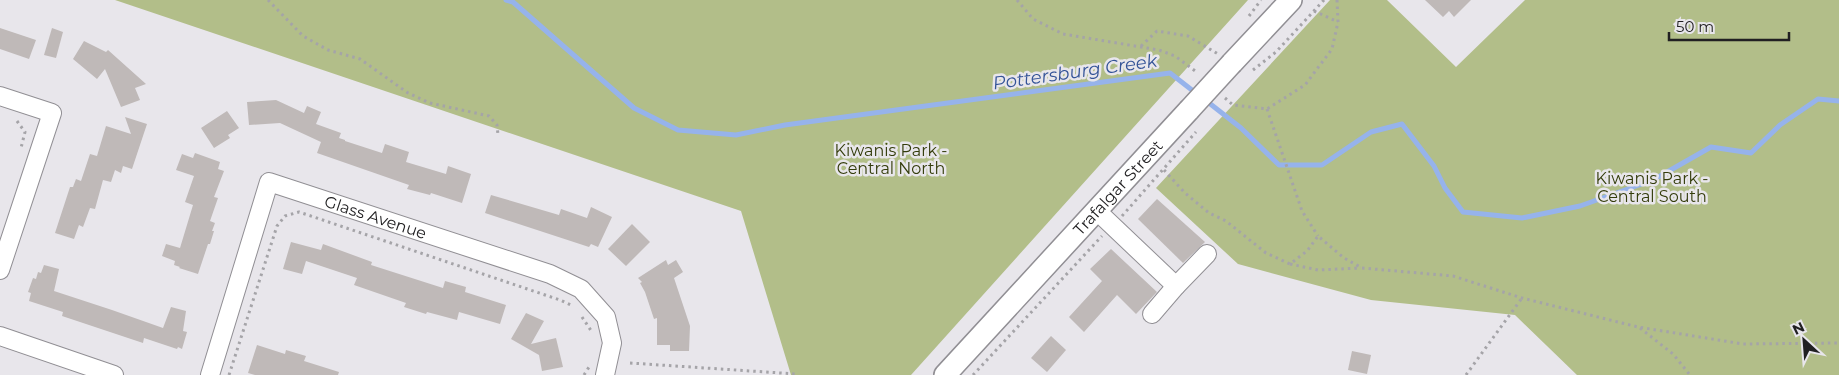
<svg xmlns="http://www.w3.org/2000/svg" width="1839" height="375" font-family="Montserrat,sans-serif">
  <rect width="100%" height="100%" fill="#e8e6eb"/>
  <g fill="#b2be89">
    <polygon points="115,0 1248,0 911,375 791,375 741,211"/>
    <polygon points="1330,0 1387,0 1456,67 1525,0 1839,0 1839,375 1577,375 1515,315 1371,300 1238,264 1156,188"/>
  </g>
  <g fill="none" stroke-linecap="round" stroke-linejoin="round">
    <g stroke="#96b3eb" stroke-width="5">
      <polyline points="506,0 513,2 634,108 678,130 736,135 785,125 1170,73 1197,94"/>
      <polyline points="1204,99 1241,128 1279,165 1322,165 1371,132 1402,124 1434,166 1445,188 1463,212 1522,218 1580,206 1653,180 1711,147 1751,153 1780,125 1818,99 1839,101"/>
    </g>
  </g>
  <g fill="#bfb9b8">
    <polygon points="1425,0 1471,0 1454,17 1449,11 1443,17"/>
    <polygon points="0,28 36,40 29,59 0,49"/>
    <polygon points="52,28 63,32 56,58 44,55"/>
    <polygon points="84,41 106,52 108,50 146,84 135,88 140,100 121,107 105,69 97,79 73,59"/>
    <polygon points="276,100 304,113 307,106 321,112 316,124 341,133 339,138 345,140 345,141 382,153 385,144 409,152 406,162 446,174 448,166 471,174 462,203 431,193 430,195 407,189 409,185 317,153 321,142 280,123 249,125 247,102"/>
    <polygon points="227,111 239,128 228,135 230,138 214,148 201,128"/>
    <polygon points="125,117 147,124 132,169 123,166 121,173 115,170 111,182 103,180 95,209 90,208 83,227 79,225 74,239 55,233 70,187 73,187 76,179 81,181 90,154 97,156 106,126 131,134"/>
    <polygon points="195,153 220,162 218,169 224,171 214,197 218,198 210,221 215,223 212,231 214,231 210,244 208,244 198,274 179,268 180,267 174,265 175,261 162,256 166,244 180,248 193,205 185,202 194,176 176,170 182,154 193,158"/>
    <polygon points="491,195 559,215 561,209 587,218 591,207 612,217 598,247 591,244 589,247 485,213"/>
    <polygon points="1157,199 1205,242 1183,263 1138,219"/>
    <polygon points="632,224 650,242 626,266 608,249"/>
    <polygon points="291,242 321,250 323,244 372,262 371,265 443,288 445,281 466,287 465,292 506,305 500,324 459,312 457,320 427,312 426,314 404,307 406,303 354,285 357,278 306,261 302,274 283,269"/>
    <polygon points="1111,249 1157,292 1136,314 1117,295 1084,332 1069,317 1102,281 1090,269"/>
    <polygon points="666,260 668,265 676,260 683,272 674,278 690,326 689,351 670,351 670,345 657,345 657,318 654,319 645,292 640,283 642,282 638,278"/>
    <polygon points="44,265 59,269 54,291 112,310 163,328 171,307 186,311 183,331 187,332 182,349 178,347 177,349 144,338 143,343 62,316 63,312 29,301 31,293 28,292 33,278 36,279 38,272 41,273"/>
    <polygon points="526,313 544,321 531,344 556,338 563,367 542,371 539,355 511,339"/>
    <polygon points="1051,336 1066,350 1047,372 1031,358"/>
    <polygon points="257,345 285,354 286,350 306,356 304,361 339,372 338,375 255,375 248,373"/>
    <polygon points="1352,351 1371,355 1367,374 1348,370"/>
  </g>
  <g fill="none" stroke-linecap="round" stroke-linejoin="round">
    <g stroke="#918f94" stroke-width="20">
      <g id="minor">
        <polyline points="0,96 52,113 0,270"/>
        <polyline points="1097,211 1176,286 1207,254"/>
        <polyline points="1152,314 1176,286"/>
        <polyline points="0,336 114,375"/>
        <path id="s1" d="M210,375L269,182L550,274L581,289L606,317L612,343L605,375"/>
      </g>
    </g>
    <g stroke="#918f94" stroke-width="24">
      <g id="major">
        <polyline points="1232,63 1291,0"/>
        <path id="s2" d="M945,375L1189,110"/>
      </g>
    </g>
    <g stroke="#a5a4a8" stroke-width="3" stroke-dasharray="2.5 4" stroke-linecap="butt">
      <polyline points="268,0 303,36 328,50 360,59 408,93 430,103 489,116 497,125 498,135"/>
      <polyline points="1017,0 1033,19 1063,34 1159,50 1175,56 1198,73"/>
      <polyline points="1314,11 1338,22"/>
      <polyline points="1249,16 1261,0"/>
      <polyline points="1141,46 1157,31 1188,36 1218,54"/>
      <polyline points="1253,70 1276,52 1324,0"/>
      <polyline points="1225,98 1233,105 1267,109 1305,85 1332,49 1338,22 1337,0"/>
      <polyline points="1267,109 1302,211 1318,236"/>
      <polyline points="17,121 25,132 21,148"/>
      <polyline points="1164,170 1185,193 1209,213 1226,221 1266,253 1290,264 1307,251 1318,236 1344,258 1362,268 1453,276 1522,298 1638,327 1743,344 1839,343"/>
      <polyline points="1122,216 1196,132"/>
      <polyline points="1290,264 1318,270 1361,268"/>
      <polyline points="582,317 592,332"/>
      <polyline points="1640,328 1673,354 1690,375"/>
      <polyline points="630,363 796,374 797,375"/>
      <polyline points="229,375 277,226 285,216 299,212 560,300 573,306"/>
      <polyline points="584,375 589,367"/>
      <polyline points="973,375 1102,236"/>
      <polyline points="1466,375 1522,298"/>
    </g>
    <use href="#minor" stroke="#fff" stroke-width="18"/>
    <use href="#major" stroke="#fff" stroke-width="21"/>
    <g stroke="#918f94" stroke-width="24" stroke-linecap="butt">
      <polyline id="major-bridge" points="1189,110 1232,63"/>
    </g>
    <use href="#major-bridge" stroke="#fff" stroke-width="21"/>
  </g>
  <g text-anchor="middle" dominant-baseline="central" stroke-width="5" stroke-linejoin="round" paint-order="stroke">
    <g font-size="16" fill="#333c0a" stroke="#e8e6eb">
      <text x="891" y="150">Kiwanis Park -<tspan x="891" dy="18">Central North</tspan></text>
      <text x="1652" y="178">Kiwanis Park -<tspan x="1652" dy="18">Central South</tspan></text>
    </g>
    <g font-size="16" fill="#212022" stroke="#e8e6eb">
      <text stroke="none"><textPath href="#s2" startOffset="255">Trafalgar Street</textPath></text>
      <text stroke="none"><textPath href="#s1" startOffset="314">Glass Avenue</textPath></text>
    </g>
    <g font-size="18" font-style="italic" fill="#335397" stroke="#e8e6eb">
      <text transform="translate(1075 72) rotate(-8)">Pottersburg Creek</text>
    </g>
  </g>
  <g transform="translate(1804 340) rotate(334)" stroke="#e8e6eb" stroke-width="4" paint-order="stroke">
  <path d="M0-4L9 19L0 12L-9 19Z" fill="#212022"/>
  <text y="-8" font-size="14" font-weight="bold" text-anchor="middle" fill="#212022">N</text>
  </g>
  <path d="M1669 32v8h120v-8" fill="none" stroke="#212022" stroke-width="2.5"/>
  <text x="1676" y="32" font-size="15" fill="#212022" stroke="#e8e6eb" stroke-width="4" paint-order="stroke">50 m</text>
</svg>
